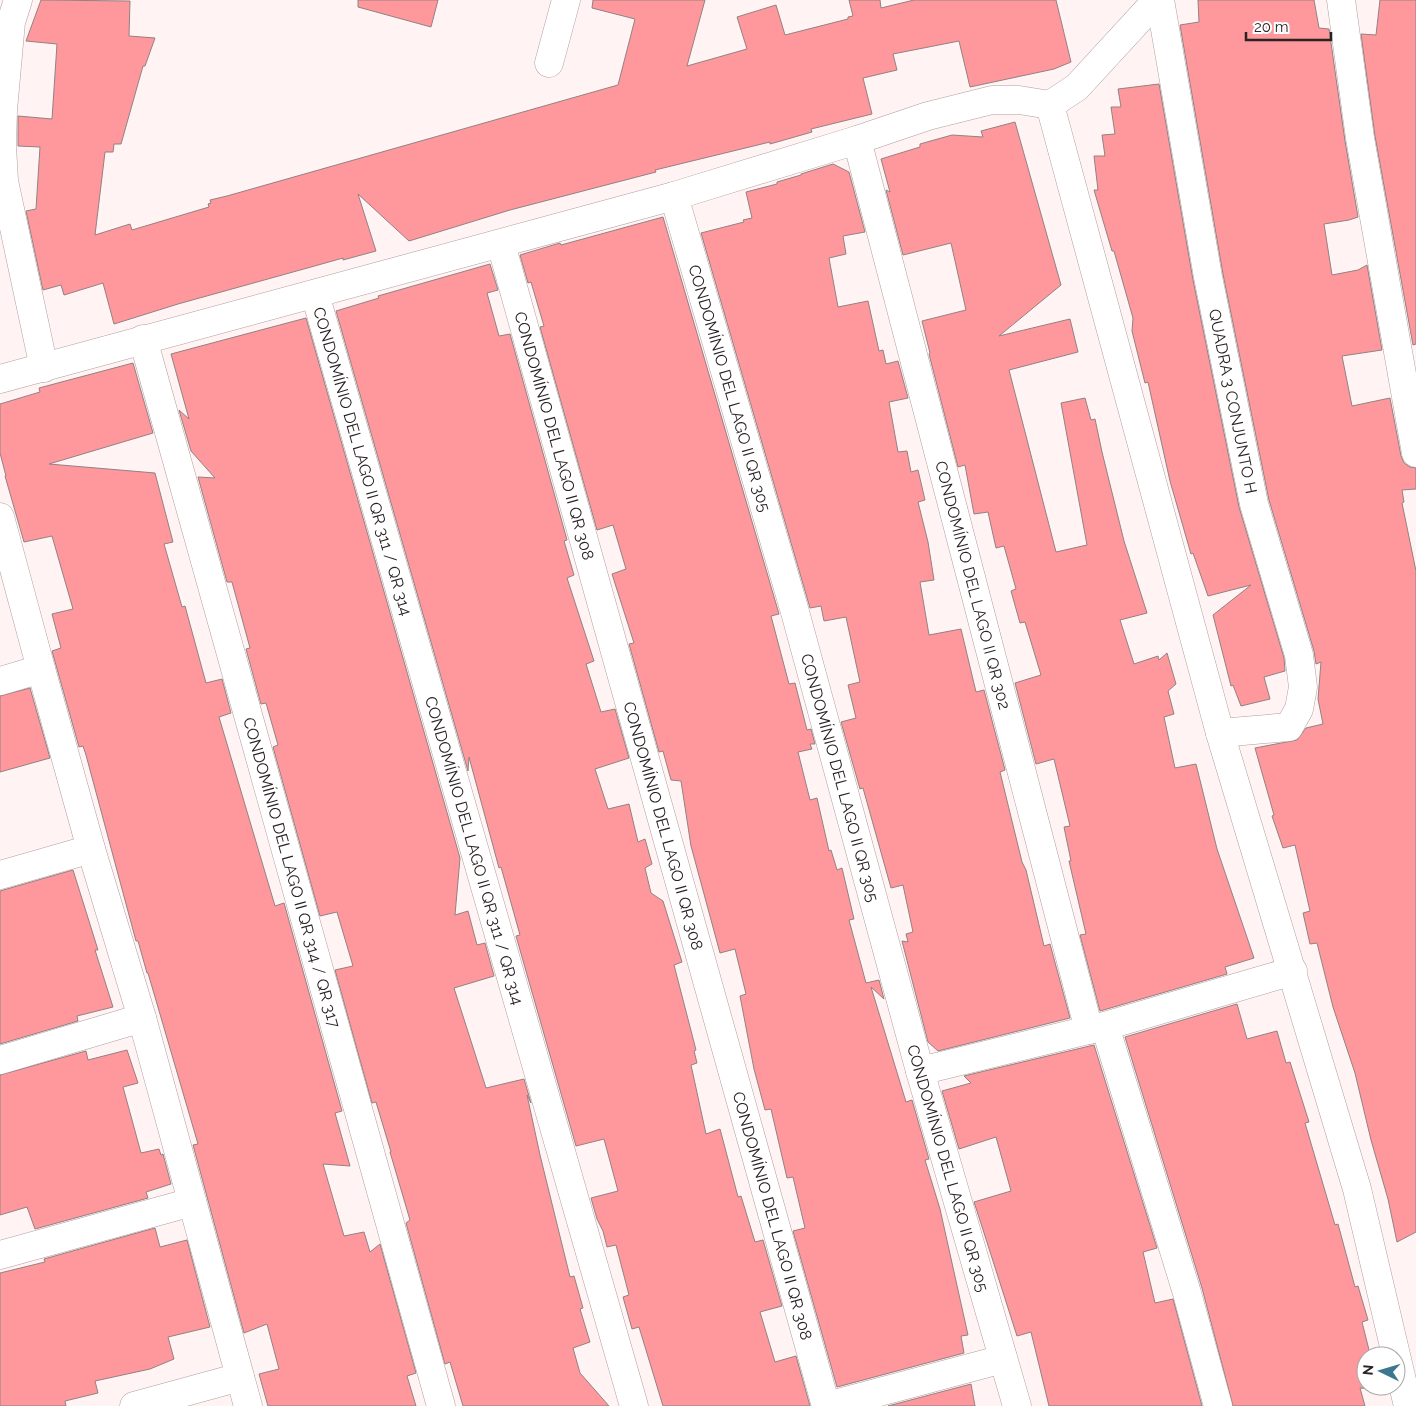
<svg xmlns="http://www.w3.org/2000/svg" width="1416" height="1406" font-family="Raleway,sans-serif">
  <rect width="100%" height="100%" fill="#fff3f3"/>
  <g fill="#fe989d" stroke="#938182">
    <polygon points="41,0 130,1 129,36 155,38 145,66 143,66 121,144 114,144 113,152 105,152 95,235 130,224 132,230 209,207 208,204 211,203 210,200 227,196 618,85 635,19 592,8 593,0 705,0 687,66 747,49 737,17 776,5 785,35 848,19 848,17 853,16 849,0 880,0 881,8 914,0 1056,0 1071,62 1054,69 970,87 959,41 893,54 897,70 863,78 872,114 811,129 812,132 770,144 770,142 655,170 656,172 510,210 409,241 358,194 376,251 343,260 343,258 311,267 178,304 114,324 103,283 64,295 61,285 43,290 26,211 36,209 40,147 18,146 18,116 52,119 57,44 26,41"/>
    <polygon points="358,0 438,0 431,27 358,7"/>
    <polygon points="1198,0 1314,0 1319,28 1329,29 1345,141 1358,217 1349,220 1324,224 1332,275 1358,270 1367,265 1382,350 1342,356 1352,406 1390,398 1401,456 1404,463 1410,467 1416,468 1416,489 1402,490 1404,502 1402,503 1416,571 1416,1232 1397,1242 1388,1199 1371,1140 1355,1073 1333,1007 1317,943 1310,944 1303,913 1310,911 1295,845 1283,848 1272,816 1274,815 1255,748 1297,740 1306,728 1323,724 1318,699 1321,662 1316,664 1314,651 1269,500 1223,274 1180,25 1199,22"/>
    <polygon points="1380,0 1416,0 1416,344 1413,345 1375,136 1361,34 1376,35"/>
    <polygon points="1159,84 1193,280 1239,507 1284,658 1285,671 1264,677 1270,699 1241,706 1233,685 1231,686 1213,615 1251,585 1208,596 1193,553 1191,554 1170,481 1148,382 1145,383 1132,331 1133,318 1114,251 1112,251 1094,190 1098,190 1094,156 1105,156 1102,135 1115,134 1111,107 1121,107 1118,89"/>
    <polygon points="1015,122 1061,285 999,336 1070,319 1078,352 1009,370 1056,552 1087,545 1061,403 1085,398 1091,420 1095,419 1102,452 1124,541 1147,613 1120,620 1134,664 1158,656 1159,660 1167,653 1176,684 1168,691 1174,714 1164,717 1175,768 1196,764 1217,849 1254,958 1225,967 1227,974 1100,1011 1080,935 1086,934 1069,861 1071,861 1064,827 1070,826 1054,759 1036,764 1015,683 1041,675 1025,622 1020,623 1011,591 1016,589 1004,546 996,548 988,512 974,514 965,465 958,467 929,354 930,353 922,321 966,310 951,243 903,255 886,190 890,192 881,159 920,147 920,144 952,135 983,137 981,131"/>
    <polygon points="833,164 849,172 865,232 843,236 846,254 829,258 838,307 868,301 879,351 883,350 886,364 898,361 908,398 889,402 898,452 907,451 911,472 918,470 925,500 918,502 928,542 934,580 920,582 929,635 961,629 976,692 984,690 1005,770 1000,772 1022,862 1026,870 1044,946 1050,944 1070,1018 938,1051 928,1042 902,941 908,942 906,934 913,932 903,885 891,888 863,788 860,789 841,722 856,718 848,685 860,682 846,617 824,621 821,606 810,608 701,233 744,222 743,220 752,218 746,192 777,184 777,182 801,175 801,174"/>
    <polygon points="663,217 779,614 771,616 789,684 795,683 807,730 811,729 815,744 810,744 812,749 798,752 810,800 817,798 829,851 831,850 837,870 842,868 854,919 849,920 866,983 879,980 884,999 871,987 906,1102 912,1100 929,1159 925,1160 940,1209 968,1335 961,1336 964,1353 837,1387 793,1231 805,1228 793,1177 787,1178 771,1109 765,1110 754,1069 740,996 746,994 735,949 720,953 691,846 681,781 671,780 663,751 659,752 629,644 634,643 612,574 626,569 613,525 597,530 540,327 544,326 531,282 528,283 520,255 560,243 561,245"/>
    <polygon points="490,264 498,290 487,293 499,336 510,334 567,540 564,541 574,575 567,578 594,661 586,664 601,712 615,709 629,758 595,769 608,809 629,804 638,842 645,839 652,864 645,868 651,893 663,901 682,962 674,965 696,1050 694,1051 697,1063 691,1065 706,1134 720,1129 738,1197 741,1196 755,1242 763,1240 782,1306 760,1312 775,1362 796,1356 810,1406 663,1406 639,1327 632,1329 623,1297 629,1295 616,1245 607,1247 603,1231 597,1219 591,1198 618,1191 604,1139 576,1146 516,936 520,935 501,867 499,868 469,757 468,771 336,311 379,298 378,296"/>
    <polygon points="306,318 460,858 455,915 468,911 477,945 485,943 494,976 454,988 486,1088 524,1079 531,1103 527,1095 540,1155 570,1277 574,1276 583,1308 580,1309 590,1342 573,1348 580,1373 609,1406 463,1406 450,1362 445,1364 406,1223 410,1220 390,1152 391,1152 376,1102 372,1103 335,970 353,966 337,912 320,916 273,747 278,745 266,703 261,704 246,649 250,648 232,582 227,582 198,477 215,478 191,451 179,410 189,419 171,354"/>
    <polygon points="133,363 153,433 49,464 155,473 173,542 164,544 182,607 185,606 206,683 222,679 231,713 219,717 275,906 284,903 342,1111 335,1113 350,1166 323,1164 344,1236 364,1232 370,1252 380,1244 416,1373 407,1376 416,1406 268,1406 259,1374 279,1369 267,1324 244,1333 193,1145 198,1144 148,973 147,973 138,941 136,941 86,755 83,746 79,747 52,651 61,648 52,614 73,609 52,536 24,542 5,476 6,476 0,453 0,404 40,392 39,388"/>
    <polygon points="30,688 50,758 0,772 0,696"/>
    <polygon points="73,870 98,950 95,950 113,1007 77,1016 78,1021 0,1044 0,891"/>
    <polygon points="1237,1004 1247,1039 1277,1031 1286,1063 1290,1062 1309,1122 1305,1123 1335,1225 1338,1224 1355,1287 1358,1286 1368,1320 1362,1322 1370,1354 1366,1356 1366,1386 1374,1386 1375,1389 1360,1388 1365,1406 1233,1406 1202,1288 1125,1037"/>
    <polygon points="1094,1045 1157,1248 1143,1252 1155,1303 1173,1299 1202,1406 1049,1406 1031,1332 1017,1336 977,1211 974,1202 1011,1191 996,1137 959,1149 942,1091 971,1083 964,1076"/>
    <polygon points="127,1050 138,1083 123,1087 141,1153 159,1149 161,1155 163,1154 171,1184 146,1192 148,1198 35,1229 27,1207 0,1215 0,1075 86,1051 88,1060"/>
    <polygon points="155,1228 160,1247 187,1240 210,1327 168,1337 174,1359 150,1369 95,1381 98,1393 65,1401 66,1406 0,1406 0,1273 45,1262 44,1259"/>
    <polygon points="971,1384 975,1406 888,1406"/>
  </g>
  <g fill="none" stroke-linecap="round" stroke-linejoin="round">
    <g stroke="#b09f9f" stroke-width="29">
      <g id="minor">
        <polyline points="18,0 11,22 3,110 2,146 4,181 44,368"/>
        <path id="s1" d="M1160,0L1208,277L1254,504L1299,655L1303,687L1299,709L1289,727L1220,733"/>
        <polyline points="1341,0 1360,138 1416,453"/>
        <polyline points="549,63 566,0"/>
        <polyline points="1050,105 1220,733 1357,1189 1408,1406"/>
        <polyline points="1050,105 1077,87 1157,0"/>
        <path id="s2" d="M857,140L1089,1030"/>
        <path id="s3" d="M674,196L795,612L920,1071L1017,1406"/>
        <path id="s4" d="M501,244L826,1406"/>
        <path id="s5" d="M315,294L634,1406"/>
        <path id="s6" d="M143,339L441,1406"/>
        <polyline points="0,379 674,196 857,140 928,116 992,100 1019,100 1050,105"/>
        <polyline points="0,517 41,669 91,849 142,1018 248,1406"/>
        <polyline points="0,681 41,669"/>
        <polyline points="0,875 91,849"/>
        <polyline points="1105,1026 1187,1293 1218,1406"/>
        <polyline points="0,1060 142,1018"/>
        <polyline points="920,1071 1105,1026 1293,971"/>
        <polyline points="0,1255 192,1202"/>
        <polyline points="134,1406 240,1377"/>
        <polyline points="827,1406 1003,1359"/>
      </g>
    </g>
    <use href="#minor" stroke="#fff" stroke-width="28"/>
  </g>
  <g text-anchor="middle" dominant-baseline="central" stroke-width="4.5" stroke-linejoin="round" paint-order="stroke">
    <g font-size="16" fill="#2a2323" stroke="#fff">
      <text stroke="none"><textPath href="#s3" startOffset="200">CONDOMÍNIO DEL LAGO II QR 305</textPath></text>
      <text stroke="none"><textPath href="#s1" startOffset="408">QUADRA 3 CONJUNTO H</textPath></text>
      <text stroke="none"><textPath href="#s4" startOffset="199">CONDOMÍNIO DEL LAGO II QR 308</textPath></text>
      <text stroke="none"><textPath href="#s5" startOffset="174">CONDOMÍNIO DEL LAGO II QR 311 / QR 314</textPath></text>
      <text stroke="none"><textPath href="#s2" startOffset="460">CONDOMÍNIO DEL LAGO II QR 302</textPath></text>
      <text stroke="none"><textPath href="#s3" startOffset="605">CONDOMÍNIO DEL LAGO II QR 305</textPath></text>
      <text stroke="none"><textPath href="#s4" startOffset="604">CONDOMÍNIO DEL LAGO II QR 308</textPath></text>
      <text stroke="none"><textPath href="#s5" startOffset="579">CONDOMÍNIO DEL LAGO II QR 311 / QR 314</textPath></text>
      <text stroke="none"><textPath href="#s6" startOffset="554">CONDOMÍNIO DEL LAGO II QR 314 / QR 317</textPath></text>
      <text stroke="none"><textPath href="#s3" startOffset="1010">CONDOMÍNIO DEL LAGO II QR 305</textPath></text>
      <text stroke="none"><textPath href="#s4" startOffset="1009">CONDOMÍNIO DEL LAGO II QR 308</textPath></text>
    </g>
  </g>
  <g transform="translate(1381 1371) rotate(275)"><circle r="24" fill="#ffffff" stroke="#aaa7a7"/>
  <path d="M0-4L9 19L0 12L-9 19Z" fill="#3c778f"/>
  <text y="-8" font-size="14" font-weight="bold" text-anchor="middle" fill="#2a2323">N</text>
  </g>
  <path d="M1246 32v8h85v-8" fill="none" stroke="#2a2323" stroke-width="2.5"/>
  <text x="1254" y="32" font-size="15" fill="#2a2323" stroke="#ffffff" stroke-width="4" paint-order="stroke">20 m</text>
</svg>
